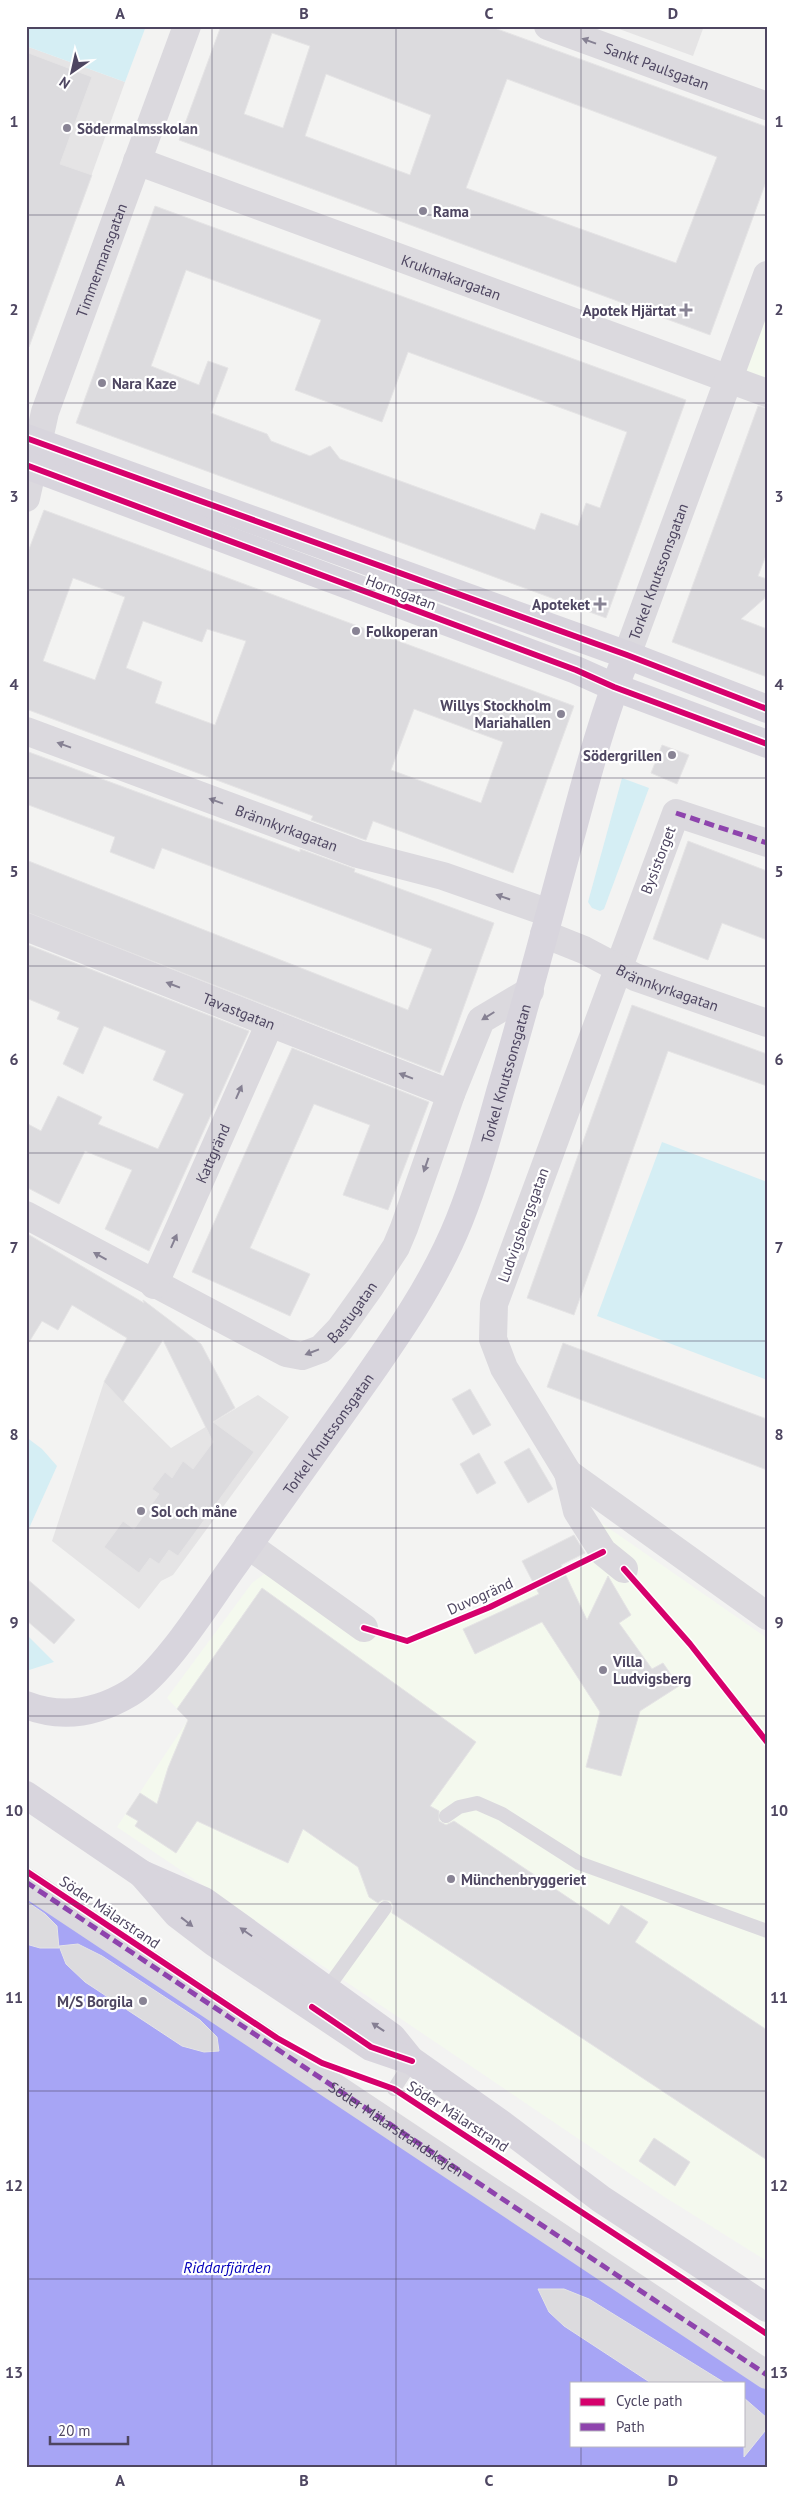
<svg xmlns="http://www.w3.org/2000/svg" width="793" height="2494" font-family="'PT Sans',sans-serif">
  <rect width="100%" height="100%" fill="#f3f3f2"/>
  <g fill="#f4f9ee">
    <polygon points="767,281 767,390 732,377"/>
    <polygon points="600,1522 767,1638 767,2261 663,2196 117,1827 188,1720 167,1698 252,1583 278,1564 366,1626 406,1639 490,1604 600,1552"/>
  </g>
  <g fill="#e5e4e5">
    <polygon points="611,26 704,26 693,56"/>
    <polygon points="26,46 125,82 53,282 26,272"/>
    <polygon points="104,1382 171,1448 258,1395 289,1417 173,1575 161,1581 139,1609 52,1541"/>
  </g>
  <g fill="#d5eef4">
    <polygon points="26,26 146,26 125,82 26,46"/>
    <polygon points="622,778 649,788 604,909 600,911 592,908 588,902"/>
    <polygon points="662,1142 767,1182 767,1380 597,1316"/>
    <polygon points="26,1437 42,1449 57,1466 26,1535"/>
    <polygon points="26,1634 54,1662 26,1671"/>
  </g>
  <path fill="#a7a5f5" fill-rule="evenodd" d="M26,1895L767,2388V2468H26ZM572,2383H744V2445H572Z"/>
  <g fill="#dcdbde" stroke="#e5e4e5" fill-rule="evenodd">
    <path d="M221,26H489L767,127V179L710,335L179,140ZM272,33L310,46L283,128L244,114ZM326,74L431,115L410,175L305,136ZM507,79L717,157L676,263L466,188Z"/>
    <polygon points="26,52 92,77 60,164 92,175 29,347 26,347"/>
    <path d="M155,206L686,400L606,618L76,423ZM186,270L321,320L295,390L382,422L408,352L627,432L600,508L586,503L578,526L541,513L535,530L340,459L330,446L310,456L271,441L267,434L211,413L228,368L208,361L199,385L151,366Z"/>
    <polygon points="758,406 767,408 767,553 758,576 767,579 767,593 764,599 741,619 767,629 767,677 672,642"/>
    <path d="M44,510L574,706L513,873L373,821L366,840L363,839L311,820L313,816L26,709V557ZM73,578L125,597L95,680L43,661ZM143,621L202,642L207,629L246,641L215,725L155,703L162,682L126,668ZM414,709L503,742L481,803L391,770Z"/>
    <polygon points="662,745 689,755 677,784 651,773"/>
    <polygon points="26,751 300,852 300,849 355,869 354,872 494,923 440,1073 26,912 26,860 408,1010 432,949 162,848 154,869 110,852 115,837 26,804"/>
    <polygon points="688,841 767,871 767,940 722,923 708,960 653,939"/>
    <polygon points="26,944 249,1031 149,1251 105,1229 132,1170 85,1151 59,1204 26,1187 26,1123 41,1131 58,1096 102,1117 98,1124 158,1149 184,1094 153,1080 166,1051 104,1026 83,1074 63,1064 79,1028 57,1019 60,1012 26,998"/>
    <polygon points="632,1005 767,1054 767,1086 668,1051 574,1315 527,1298"/>
    <polygon points="292,1048 429,1102 388,1210 343,1195 370,1125 314,1104 250,1248 310,1274 290,1316 192,1272"/>
    <polygon points="26,1233 144,1303 143,1300 201,1344 235,1408 213,1422 254,1452 178,1556 169,1550 159,1564 150,1558 139,1573 104,1547 123,1521 134,1529 159,1494 152,1489 165,1472 172,1478 183,1461 193,1469 213,1442 163,1340 123,1402 104,1382 127,1338 72,1305 58,1330 42,1321 26,1347"/>
    <polygon points="563,1343 767,1419 767,1470 547,1387"/>
    <polygon points="470,1389 491,1425 473,1435 452,1399"/>
    <polygon points="529,1448 553,1489 528,1503 504,1462"/>
    <polygon points="479,1453 496,1483 477,1494 460,1464"/>
    <polygon points="574,1535 585,1553 561,1565 587,1620 608,1576 631,1615 619,1623 652,1669 663,1663 679,1686 640,1711 621,1776 586,1767 600,1712 542,1622 475,1654 463,1629 539,1594 522,1561"/>
    <polygon points="26,1578 75,1620 54,1644 26,1620"/>
    <polygon points="262,1588 476,1742 430,1806 439,1811 439,1821 446,1825 454,1821 609,1925 621,1905 648,1922 635,1942 767,2030 767,2160 392,1913 393,1905 390,1901 382,1900 378,1903 369,1897 358,1867 303,1829 288,1863 197,1821 176,1853 135,1826 138,1821 126,1814 140,1793 157,1804 168,1768 188,1720 177,1709"/>
    <polygon points="26,1901 45,1914 57,1926 59,1948 40,1948 26,1944"/>
    <polygon points="78,1944 102,1956 200,2020 217,2037 219,2051 204,2052 182,2046 85,1982 66,1964 59,1946"/>
    <polygon points="654,2138 690,2162 675,2186 639,2161"/>
    <polygon points="538,2289 564,2289 589,2299 725,2383 651,2383 564,2326 549,2312"/>
    <polygon points="744,2398 767,2418 765,2431 744,2457"/>
  </g>
  <g fill="none" stroke-linecap="round" stroke-linejoin="round">
    <g stroke="#dbd9de" stroke-width="14">
      <polyline points="446,1816 459,1807 477,1803 502,1814 579,1863 767,1931"/>
      <polyline points="324,1993 385,1908"/>
      <polyline points="394,2089 412,2061"/>
    </g>
    <g stroke="#dbd9de" stroke-width="28">
      <path id="s1" d="M548,26L767,106"/>
      <path id="s2" d="M137,161L767,393"/>
      <path id="s3" d="M26,498L45,412L187,26"/>
      <path id="s4" d="M627,655L767,275"/>
      <path id="s5" d="M26,731L358,854L443,876L549,913"/>
      <polyline points="767,843 676,813 494,1304 493,1339 504,1368 568,1473 767,1616"/>
      <path id="s6" d="M26,927L451,1094"/>
      <path id="s7" d="M544,934L584,950L635,977L767,1023"/>
      <path id="s8" d="M26,1215L286,1353L302,1356L321,1349L340,1329L370,1287L396,1247L404,1228L451,1094L481,1020L530,991"/>
      <path id="s9" d="M154,1285L270,1023"/>
      <polyline points="568,1473 577,1511 603,1552 624,1569"/>
      <polyline points="248,1545 364,1628"/>
      <path id="s10" d="M26,1882L767,2375"/>
    </g>
    <g stroke="#d8d5dd" stroke-width="28">
      <polyline points="26,438 627,655 767,709"/>
      <polyline points="26,465 576,670 614,687 767,744"/>
      <path id="s11" d="M26,1705C62,1719 97,1713 130,1693C165,1672 210,1598 235,1564C276,1507 317,1449 358,1391C396,1337 434,1283 459,1221C476,1179 488,1135 500,1092C525,1008 547,923 570,839C587,776 603,715 627,655"/>
      <polyline points="26,1795 142,1874 204,1901 392,2037 409,2058"/>
      <polyline points="142,1874 177,1914 215,1943 371,2047 412,2061 500,2123 601,2199 767,2308"/>
    </g>
    <g stroke="#8e44ad" stroke-width="5" stroke-dasharray="10 5" stroke-linecap="butt">
      <polyline points="676,813 767,843"/>
      <polyline points="26,1882 767,2375"/>
    </g>
    <g stroke="#fff" stroke-width="9">
      <g id="cycleway">
        <polyline points="26,438 627,655 767,709"/>
        <polyline points="26,465 576,670 614,687 767,744"/>
        <polyline points="624,1569 690,1644 767,1742"/>
        <polyline points="364,1628 407,1641 490,1607 603,1552"/>
        <polyline points="26,1871 277,2038 322,2063 394,2089 767,2334"/>
        <polyline points="312,2007 371,2047 412,2061"/>
      </g>
    </g>
    <use href="#cycleway" stroke="#d6006c" stroke-width="6"/>
  </g>
  <defs><path id="oneway-solid" d="M-6-.8H1V-3.2L6.5 0L1 3.2V.8H-6Z" transform="scale(1.25)"/></defs>
  <g fill="#868193">
    <use href="#oneway-solid" transform="translate(589 41) rotate(-160)"/>
    <use href="#oneway-solid" transform="translate(64 745) rotate(-160)"/>
    <use href="#oneway-solid" transform="translate(216 801) rotate(-160)"/>
    <use href="#oneway-solid" transform="translate(503 897) rotate(-161)"/>
    <use href="#oneway-solid" transform="translate(173 985) rotate(-159)"/>
    <use href="#oneway-solid" transform="translate(488 1016) rotate(148)"/>
    <use href="#oneway-solid" transform="translate(406 1076) rotate(-159)"/>
    <use href="#oneway-solid" transform="translate(239 1092) rotate(-66)"/>
    <use href="#oneway-solid" transform="translate(426 1165) rotate(109)"/>
    <use href="#oneway-solid" transform="translate(174 1241) rotate(-66)"/>
    <use href="#oneway-solid" transform="translate(100 1256) rotate(-151)"/>
    <use href="#oneway-solid" transform="translate(312 1352) rotate(159)"/>
  </g>
  <g fill="#857f93">
    <use href="#oneway-solid" transform="translate(187 1922) rotate(38)"/>
    <use href="#oneway-solid" transform="translate(246 1932) rotate(-145)"/>
    <use href="#oneway-solid" transform="translate(378 2027) rotate(-146)"/>
  </g>
  <path fill="none" stroke="#4e4661" stroke-width="1" stroke-opacity="0.55" d="M212,26V2468M396,26V2468M581,26V2383M26,215H767M26,403H767M26,590H767M26,778H767M26,966H767M26,1153H767M26,1341H767M26,1528H767M26,1716H767M26,1904H767M26,2091H767M26,2279H767M581,2445V2468"/>
  <g fill="#888394" stroke="#fff" stroke-width="2">
    <circle cx="67" cy="128" r="5"/>
    <circle cx="423" cy="211" r="5"/>
    <path d="M683.5 302.5h5v5h5v5h-5v5h-5v-5h-5v-5h5z"/>
    <circle cx="102" cy="383" r="5"/>
    <path d="M597.5 596.5h5v5h5v5h-5v5h-5v-5h-5v-5h5z"/>
    <circle cx="356" cy="631" r="5"/>
    <circle cx="561" cy="714" r="5"/>
    <circle cx="672" cy="755" r="5"/>
    <circle cx="141" cy="1511" r="5"/>
    <circle cx="603" cy="1670" r="5"/>
    <circle cx="451" cy="1879" r="5"/>
    <circle cx="143" cy="2001" r="5"/>
  </g>
  <g text-anchor="middle" dominant-baseline="central" stroke-width="4.5" stroke-linejoin="round" paint-order="stroke">
    <g font-size="15" fill="#4e4661" stroke="#fff">
      <text stroke="none"><textPath href="#s1" startOffset="116">Sankt Paulsgatan</textPath></text>
      <text stroke="none"><textPath href="#s3" startOffset="250">Timmermansgatan</textPath></text>
      <text stroke="none"><textPath href="#s2" startOffset="335">Krukmakargatan</textPath></text>
      <text stroke="none"><textPath href="#s4" startOffset="89">Torkel Knutssonsgatan</textPath></text>
      <text transform="translate(401 592) rotate(21)">Hornsgatan</text>
      <text stroke="none"><textPath href="#s5" startOffset="278">Brännkyrkagatan</textPath></text>
      <text transform="translate(658 860) rotate(-69)">Bysistorget</text>
      <text stroke="none"><textPath href="#s7" startOffset="135">Brännkyrkagatan</textPath></text>
      <text stroke="none"><textPath href="#s6" startOffset="229">Tavastgatan</textPath></text>
      <text stroke="none"><textPath href="#s11" startOffset="841">Torkel Knutssonsgatan</textPath></text>
      <text stroke="none"><textPath href="#s9" startOffset="144">Kattgränd</textPath></text>
      <text transform="translate(523 1225) rotate(-70)">Ludvigsbergsgatan</text>
      <text stroke="none"><textPath href="#s8" startOffset="379">Bastugatan</textPath></text>
      <text stroke="none"><textPath href="#s11" startOffset="436">Torkel Knutssonsgatan</textPath></text>
      <text transform="translate(480 1596) rotate(-24)">Duvogränd</text>
      <text transform="translate(110 1912) rotate(34)">Söder Mälarstrand</text>
      <text transform="translate(458 2116) rotate(33)">Söder Mälarstrand</text>
      <text stroke="none"><textPath href="#s10" startOffset="445">Söder Mälarstrandskajen</textPath></text>
    </g>
    <g font-size="15" font-weight="bold" fill="#4e4661" stroke="#fff" text-anchor="start">
      <text x="77" y="128">Södermalmsskolan</text>
      <text x="433" y="211">Rama</text>
      <text x="676" y="310" text-anchor="end">Apotek Hjärtat</text>
      <text x="112" y="383">Nara Kaze</text>
      <text x="590" y="604" text-anchor="end">Apoteket</text>
      <text x="366" y="631">Folkoperan</text>
      <text x="551" y="705" text-anchor="end">Willys Stockholm<tspan x="551" dy="17">Mariahallen</tspan></text>
      <text x="662" y="755" text-anchor="end">Södergrillen</text>
      <text x="151" y="1511">Sol och måne</text>
      <text x="613" y="1661">Villa<tspan x="613" dy="17">Ludvigsberg</tspan></text>
      <text x="461" y="1879">Münchenbryggeriet</text>
      <text x="133" y="2001" text-anchor="end">M/S Borgila</text>
    </g>
    <g font-size="16" font-style="italic" fill="#0400bb" stroke="#fff">
      <text x="227" y="2267">Riddarfjärden</text>
    </g>
  </g>
  <rect width="793" height="2494" fill="none" stroke="#ffffff" stroke-width="55"/>
  <rect x="570" y="2382" width="175" height="65" fill="#ffffff" stroke="#b8b5c0"/>
  <rect x="580" y="2398" width="25" height="8" fill="#d6006c" stroke="#b8b5c0"/>
  <text x="616" y="2406" font-size="15" fill="#4e4661">Cycle path</text>
  <rect x="580" y="2423" width="25" height="8" fill="#8e44ad" stroke="#b8b5c0"/>
  <text x="616" y="2432" font-size="15" fill="#4e4661">Path</text>
  <g transform="translate(72 72) rotate(214)" stroke="#ffffff" stroke-width="4" paint-order="stroke">
  <path d="M0-4L9 19L0 12L-9 19Z" fill="#4e4661"/>
  <text y="-8" font-size="14" font-weight="bold" text-anchor="middle" fill="#4e4661">N</text>
  </g>
  <path d="M50 2436v8h78v-8" fill="none" stroke="#4e4661" stroke-width="2.5"/>
  <text x="58" y="2436" font-size="15" fill="#4e4661" stroke="#ffffff" stroke-width="4" paint-order="stroke">20 m</text>
  <rect x="28" y="28" width="738" height="2438" fill="none" stroke="#4e4661" stroke-width="2"/>
  <g font-size="16" text-anchor="middle" font-weight="bold" fill="#4e4661">
    <text x="120" y="19">A</text>
    <text x="304" y="19">B</text>
    <text x="489" y="19">C</text>
    <text x="673" y="19">D</text>
    <text x="14" y="127">1</text>
    <text x="779" y="127">1</text>
    <text x="14" y="315">2</text>
    <text x="779" y="315">2</text>
    <text x="14" y="502">3</text>
    <text x="779" y="502">3</text>
    <text x="14" y="690">4</text>
    <text x="779" y="690">4</text>
    <text x="14" y="877">5</text>
    <text x="779" y="877">5</text>
    <text x="14" y="1065">6</text>
    <text x="779" y="1065">6</text>
    <text x="14" y="1253">7</text>
    <text x="779" y="1253">7</text>
    <text x="14" y="1440">8</text>
    <text x="779" y="1440">8</text>
    <text x="14" y="1628">9</text>
    <text x="779" y="1628">9</text>
    <text x="14" y="1816">10</text>
    <text x="779" y="1816">10</text>
    <text x="14" y="2003">11</text>
    <text x="779" y="2003">11</text>
    <text x="14" y="2191">12</text>
    <text x="779" y="2191">12</text>
    <text x="14" y="2378">13</text>
    <text x="779" y="2378">13</text>
    <text x="120" y="2486">A</text>
    <text x="304" y="2486">B</text>
    <text x="489" y="2486">C</text>
    <text x="673" y="2486">D</text>
  </g>
</svg>
